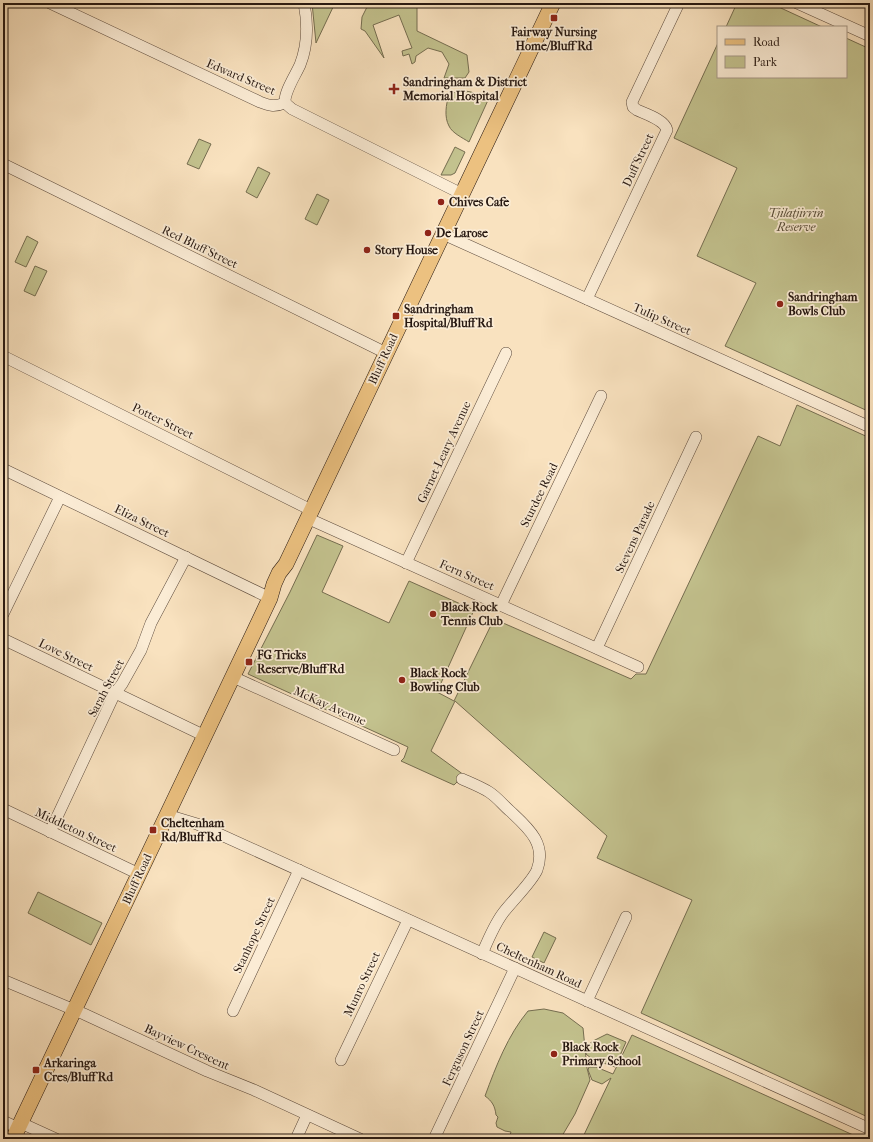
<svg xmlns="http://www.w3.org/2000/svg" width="873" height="1142" font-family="'IM FELL French Canon',serif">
  <rect width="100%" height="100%" fill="#f9e2bf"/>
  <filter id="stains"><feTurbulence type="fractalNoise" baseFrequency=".005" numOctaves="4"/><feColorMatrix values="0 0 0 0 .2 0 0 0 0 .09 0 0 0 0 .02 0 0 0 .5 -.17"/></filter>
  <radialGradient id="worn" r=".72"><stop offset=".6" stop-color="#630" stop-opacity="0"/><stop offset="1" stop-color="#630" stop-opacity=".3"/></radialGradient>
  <g fill="#c3c28e" stroke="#756d50">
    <polygon points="312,3 335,3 316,43"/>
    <polygon points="369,3 385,3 391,6 393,3 400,6 401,3 412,3 417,6 417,31 467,55 469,72 465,78 444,78 449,64 442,52 428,48 416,56 415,62 412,64 409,54 403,56 402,51 412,48 399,15 373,25 384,58 365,31 361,29 362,17"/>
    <polygon points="737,3 770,3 822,27 726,27"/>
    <polygon points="846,38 870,49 870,412 725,346 756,283 697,256 737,168 674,138 718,43 718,77 846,77"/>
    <path d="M460,90L471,92L489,98L469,142C463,138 452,133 449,126C444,117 446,104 449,95Z"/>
    <polygon points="199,139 211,144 199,169 187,164"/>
    <polygon points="455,147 465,152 455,173 451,175 441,175"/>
    <polygon points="258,167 270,173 257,198 246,192"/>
    <polygon points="317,194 329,200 317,225 305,219"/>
    <polygon points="27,236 38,242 26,267 15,262"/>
    <polygon points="35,266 47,271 35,296 24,291"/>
    <polygon points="797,405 870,438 870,1118 641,1013 692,900 597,858 607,836 455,701 431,751 464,775 454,785 401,761 404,758 408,747 248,674 290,592 317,535 343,546 322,592 389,623 409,581 474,610 437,692 454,701 494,619 631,679 636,674 646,674 758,436 780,446"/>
    <polygon points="38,892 102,923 91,945 28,913"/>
    <polygon points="544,932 556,938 544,963 532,957"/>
    <path d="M544,1009L563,1013L583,1028L587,1068L590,1080L575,1114L562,1136L553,1139H524L510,1135L511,1132L505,1131L497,1127L496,1123L498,1117L496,1115C495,1106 492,1101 485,1096C496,1066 508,1035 528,1011Z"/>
    <polygon points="607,1034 626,1042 615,1067 592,1059 586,1054 587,1046 593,1041"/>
    <polygon points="632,1035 862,1139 582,1139 611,1078 602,1084 592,1080 588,1070 589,1067 596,1067 613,1074"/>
  </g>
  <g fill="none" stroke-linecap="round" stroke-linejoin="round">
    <g stroke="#5c4a3c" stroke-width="12">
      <g id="minor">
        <path d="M50,3L260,102C270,106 275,107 285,103"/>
        <polyline points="797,3 870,36"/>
        <polyline points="285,103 292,109 462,194"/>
        <path d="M285,103C284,92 295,76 300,65C308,45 308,24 304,3"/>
        <polyline points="3,164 386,353"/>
        <polyline points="443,234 870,427"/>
        <path d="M587,299L667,130C665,120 646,114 637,110L633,107L632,102L679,3"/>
        <polyline points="3,356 311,510"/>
        <polyline points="3,469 270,598"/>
        <polyline points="307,518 638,667"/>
        <polyline points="406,563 506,353"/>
        <polyline points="501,605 601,396"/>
        <polyline points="3,614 60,497"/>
        <polyline points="3,639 205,736"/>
        <polyline points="597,648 696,437"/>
        <polyline points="233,677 394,750"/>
        <path d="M462,779C471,783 481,787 489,792C497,797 503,805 510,811C527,827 547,843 537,870C532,882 512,901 503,913C494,925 488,940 482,954"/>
        <polyline points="3,809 139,874"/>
        <polyline points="167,815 197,824 870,1129"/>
        <polyline points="50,832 115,693 122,684 141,650 151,623 186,557"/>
        <polyline points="3,980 84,1014 207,1071 254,1090 360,1139"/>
        <polyline points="587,1001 626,917"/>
        <polyline points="233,1011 299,870"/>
        <polyline points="341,1060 408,920"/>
        <polyline points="3,1121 18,1128"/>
        <polyline points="21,1123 56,1139"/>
        <polyline points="296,1139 307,1115"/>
        <polyline points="434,1139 515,968"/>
      </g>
    </g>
    <g stroke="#271811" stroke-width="16">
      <polyline id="major" points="13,1139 254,632 270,598 274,584 279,573 286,564 553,3"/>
    </g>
    <use href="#minor" stroke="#fbecd5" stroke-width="11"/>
    <use href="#major" stroke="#ecc180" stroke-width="15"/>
  </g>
  <g fill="#8f2418" stroke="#fbecd5" stroke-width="1.5">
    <rect x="550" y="14" width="8" height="8" rx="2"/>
    <path d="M392 83h4v4h4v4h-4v4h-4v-4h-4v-4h4z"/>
    <circle cx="441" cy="202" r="4"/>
    <circle cx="428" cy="233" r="4"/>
    <circle cx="367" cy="250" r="4"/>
    <circle cx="780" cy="304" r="4"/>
    <rect x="392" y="312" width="8" height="8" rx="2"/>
    <circle cx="433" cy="614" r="4"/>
    <rect x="245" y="658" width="8" height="8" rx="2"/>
    <circle cx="402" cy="680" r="4"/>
    <rect x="149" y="826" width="8" height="8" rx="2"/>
    <circle cx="554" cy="1054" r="4"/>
    <rect x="32" y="1066" width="8" height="8" rx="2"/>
  </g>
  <g text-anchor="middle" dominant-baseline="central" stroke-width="3.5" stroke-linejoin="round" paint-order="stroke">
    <g font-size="12" font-weight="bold" fill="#271811" stroke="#fbecd5" text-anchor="start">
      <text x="554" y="32" text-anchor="middle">Fairway Nursing<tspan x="554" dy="14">Home/Bluff Rd</tspan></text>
      <text x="403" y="82">Sandringham &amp; District<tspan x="403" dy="14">Memorial Hospital</tspan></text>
      <text x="449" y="202">Chives Cafe</text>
      <text x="436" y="233">De Larose</text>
      <text x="375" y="250">Story House</text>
      <text x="788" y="297">Sandringham<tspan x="788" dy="14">Bowls Club</tspan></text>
      <text x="404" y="309">Sandringham<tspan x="404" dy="14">Hospital/Bluff Rd</tspan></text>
      <text x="441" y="607">Black Rock<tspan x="441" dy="14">Tennis Club</tspan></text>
      <text x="257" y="655">FG Tricks<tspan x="257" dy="14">Reserve/Bluff Rd</tspan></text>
      <text x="410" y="673">Black Rock<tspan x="410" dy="14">Bowling Club</tspan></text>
      <text x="161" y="823">Cheltenham<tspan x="161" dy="14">Rd/Bluff Rd</tspan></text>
      <text x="562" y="1047">Black Rock<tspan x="562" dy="14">Primary School</tspan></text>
      <text x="44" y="1063">Arkaringa<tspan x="44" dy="14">Cres/Bluff Rd</tspan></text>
    </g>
    <g font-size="12" fill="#271811" stroke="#fbecd5">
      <text transform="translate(241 77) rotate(23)">Edward Street</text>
      <text transform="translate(638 160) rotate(-65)">Duff Street</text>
      <text transform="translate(200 247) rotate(26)">Red Bluff Street</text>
      <text transform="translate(662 319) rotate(24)">Tulip Street</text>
      <text transform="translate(383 359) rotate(-65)">Bluff Road</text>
      <text transform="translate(163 421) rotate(26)">Potter Street</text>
      <text transform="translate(444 452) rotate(-65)">Garnet-Leary Avenue</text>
      <text transform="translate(539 495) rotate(-64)">Sturdee Road</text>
      <text transform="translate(142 521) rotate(26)">Eliza Street</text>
      <text transform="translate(635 537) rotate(-65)">Stevens Parade</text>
      <text transform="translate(467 575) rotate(24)">Fern Street</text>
      <text transform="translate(66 655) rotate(26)">Love Street</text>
      <text transform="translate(106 688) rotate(-62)">Sarah Street</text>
      <text transform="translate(330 706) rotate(24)">McKay Avenue</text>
      <text transform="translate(76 830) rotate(25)">Middleton Street</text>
      <text transform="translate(137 879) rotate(-65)">Bluff Road</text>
      <text transform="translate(254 935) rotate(-65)">Stanhope Street</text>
      <text transform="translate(539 965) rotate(25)">Cheltenham Road</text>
      <text transform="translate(362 984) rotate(-65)">Munro Street</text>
      <text transform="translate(187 1047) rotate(25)">Bayview Crescent</text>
      <text transform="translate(463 1048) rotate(-65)">Ferguson Street</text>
    </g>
    <g font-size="12" font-style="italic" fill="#564b36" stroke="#fbecd5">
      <text x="796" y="213">Tjilatjirrin<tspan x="796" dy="14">Reserve</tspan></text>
    </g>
  </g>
  <rect width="873" height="1142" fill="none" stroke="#f9e2bf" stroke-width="16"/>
  <rect x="4" y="4" width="865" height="1134" fill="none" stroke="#271811" stroke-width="2"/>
  <rect x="8" y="8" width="857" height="1126" fill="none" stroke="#271811"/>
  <rect x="717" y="26" width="130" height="52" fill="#fbecd5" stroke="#a69787"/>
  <rect x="725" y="39" width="20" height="6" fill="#ecc180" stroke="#a69787"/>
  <text x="753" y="46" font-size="12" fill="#271811">Road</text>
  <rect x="725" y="56" width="20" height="12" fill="#c3c28e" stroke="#a69787"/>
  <text x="753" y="66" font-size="12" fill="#271811">Park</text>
  <rect width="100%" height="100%" filter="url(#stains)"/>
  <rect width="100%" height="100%" fill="url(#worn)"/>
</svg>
